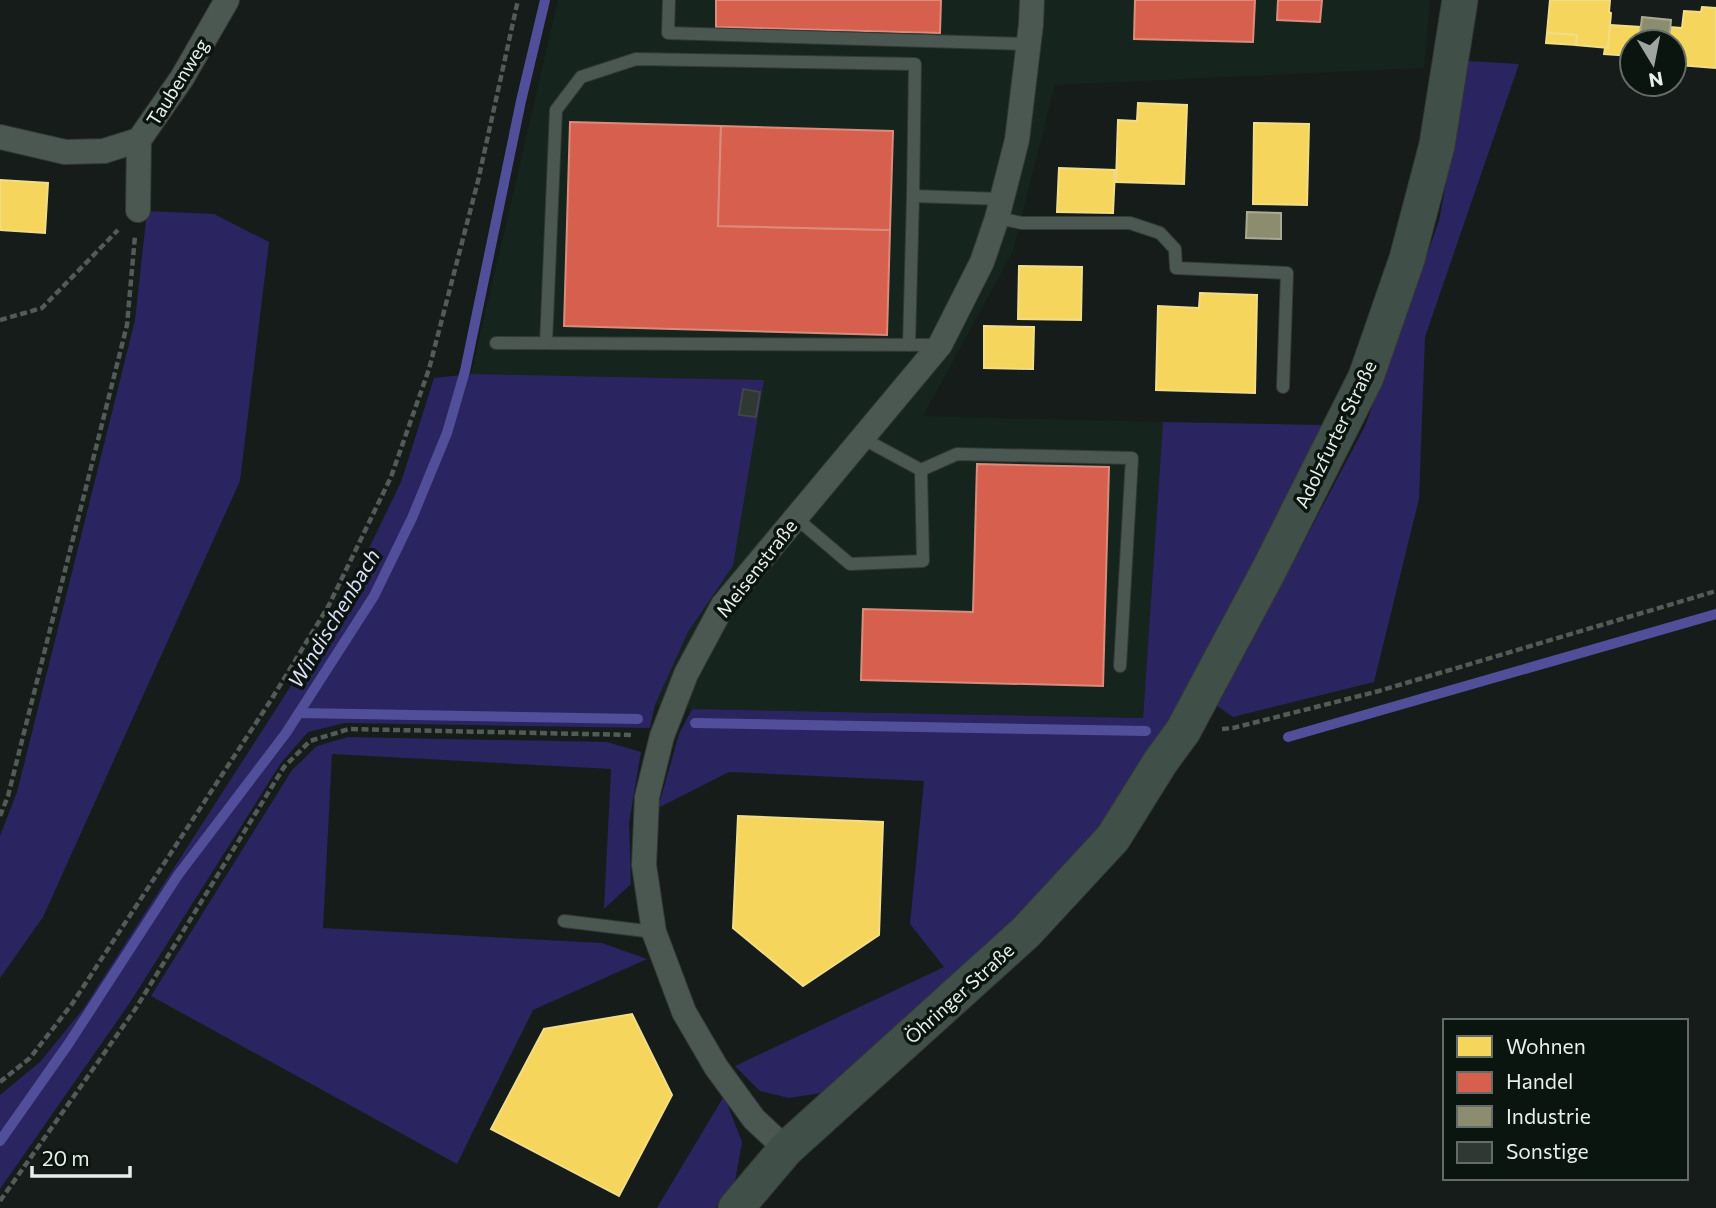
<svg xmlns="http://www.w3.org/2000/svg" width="1716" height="1208" font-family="Commissioner,sans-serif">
  <rect width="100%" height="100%" fill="#161c19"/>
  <polygon fill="#15241c" points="558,0 1430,0 1424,68 1055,85 1013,251 923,416 1163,422 1143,718 692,709 655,705 688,632 733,566 471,374"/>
  <g fill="#2a2460">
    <polygon points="1468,61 1519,64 1425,337 1419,499 1374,682 1233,717 1217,706 1365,426 1439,221"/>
    <polygon points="147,211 214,214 269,242 240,481 43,917 0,978 0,836 17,792 135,320"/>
    <polygon points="471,374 764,380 733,566 688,632 655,705 650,728 345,723 308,732 281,763 129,1004 0,1189 0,1095 40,1062 83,1009 278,706 341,606 401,482 434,378"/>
    <polygon points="1163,422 1328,425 1166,738 1086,846 1001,937 821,1093 789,1098 760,1091 735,1066 944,967 910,924 924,781 729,772 658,808 679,734 692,709 1143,718"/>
    <polygon points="348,737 607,742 641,752 629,823 631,884 604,909 611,769 332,754 323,928 602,943 647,959 533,1010 457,1164 151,996 292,770 317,746"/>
    <polygon points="724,1096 742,1142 735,1182 716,1208 657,1208"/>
  </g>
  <g fill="#f6d55c" stroke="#f2dd87" stroke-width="2">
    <polygon points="1550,0 1610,0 1609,12 1611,13 1608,48 1576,45 1577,35 1547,33"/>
    <polygon points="1702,7 1716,8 1716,68 1679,65 1680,53 1674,53 1674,42 1669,42 1670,27 1682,28 1684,11 1701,12"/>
    <polygon points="1610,25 1641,27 1639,42 1632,42 1632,56 1604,54 1605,48 1608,48"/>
    <polygon points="1547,33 1577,35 1576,45 1546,43"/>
    <polygon points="1138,103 1187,105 1184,184 1116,182 1118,120 1137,121"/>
    <polygon points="1254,123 1309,124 1307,205 1253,204"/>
    <polygon points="1059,168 1115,170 1113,213 1057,212"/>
    <polygon points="0,180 48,183 45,233 0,230"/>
    <polygon points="1019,266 1082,267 1081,320 1018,319"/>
    <polygon points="1200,293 1257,295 1255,393 1156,390 1158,306 1199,308"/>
    <polygon points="984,326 1034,327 1033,369 984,368"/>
    <polygon points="738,816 883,822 879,935 803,986 733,928"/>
    <polygon points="632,1014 672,1095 619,1196 491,1129 544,1029"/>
  </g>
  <g fill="#d6604d" stroke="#db8b7c" stroke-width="2">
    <polygon points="716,0 941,0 940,33 716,27"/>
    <polygon points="1135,0 1255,0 1253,42 1134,39"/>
    <polygon points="1278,0 1322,0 1320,22 1277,20"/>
    <polygon points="570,122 721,126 718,226 890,230 887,335 564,326"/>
    <polygon points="721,126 893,131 890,230 718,226"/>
    <polygon points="977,464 1109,467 1103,686 861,680 863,609 973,612"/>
  </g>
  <g fill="#8c8c6e" stroke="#a8aa94" stroke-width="2">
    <polygon points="1642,17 1671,20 1669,42 1639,42"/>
    <polygon points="1247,212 1281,213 1281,239 1246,238"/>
  </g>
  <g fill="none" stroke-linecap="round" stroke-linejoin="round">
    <g stroke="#524f9a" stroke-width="10">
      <polyline points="299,713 638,719"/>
      <polyline points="695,723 1146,731"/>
      <polyline points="1288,737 1716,614"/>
      <polyline points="0,1141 69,1043 178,875 286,733 374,596 412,518 447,433 465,371 521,101 545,0"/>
    </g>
  </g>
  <polygon fill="#2f3833" stroke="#414543" stroke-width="2" points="743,389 760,392 756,417 739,415"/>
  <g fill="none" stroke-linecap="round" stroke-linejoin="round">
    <g stroke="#343936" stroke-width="14">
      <g id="lane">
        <polyline points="669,0 668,33 1028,44"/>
        <polyline points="997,218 1022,223 1130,223 1160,233 1175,249 1176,268 1287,273 1283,387"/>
        <polyline points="496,343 939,345"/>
        <polyline points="546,343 556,110 581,77 636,59 915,64 913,196 1002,199"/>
        <polyline points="909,345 913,196"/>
        <polyline points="921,470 957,454 1132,458 1120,666"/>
        <polyline points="796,518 850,564 923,561 921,470 862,438"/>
        <polyline points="564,921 654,932"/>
      </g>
    </g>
    <g stroke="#343936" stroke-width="26">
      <g id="street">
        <polyline points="0,137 65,152 104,151 139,140"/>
        <polyline points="138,210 139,140 182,78 227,0"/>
        <polyline points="786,1149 754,1119 716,1067 684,1012 654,932 644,865 647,797 662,736 686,674 723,605 940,345 982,262 997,218 1017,140 1031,24 1032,0"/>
      </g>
    </g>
    <g stroke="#343936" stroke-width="37">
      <polyline id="secondary" points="736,1208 786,1149 1026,932 1113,838 1161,761 1183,731 1269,570 1366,377 1407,259 1437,145 1460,0"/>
    </g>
    <g stroke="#525b56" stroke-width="4.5" stroke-dasharray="7 3.5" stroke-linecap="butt">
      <polyline points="0,320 42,308 118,230"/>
      <polyline points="1222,729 1233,728 1379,691 1716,591"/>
      <polyline points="0,816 8,796 127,325 135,236"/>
      <polyline points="0,1082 30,1058 72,1004 271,700 329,605 391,477 429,369 478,181 518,0"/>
      <polyline points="0,1201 136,1008 284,767 310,741 349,729 633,735"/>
    </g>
    <use href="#lane" stroke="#4b5751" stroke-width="12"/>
    <use href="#street" stroke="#4b5751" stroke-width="24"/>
    <use href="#secondary" stroke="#405048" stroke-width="35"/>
  </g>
  <g text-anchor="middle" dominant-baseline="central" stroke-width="7" stroke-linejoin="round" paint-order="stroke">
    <g font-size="19" fill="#e8efeb" stroke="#0b1510">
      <text transform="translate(177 82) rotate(-58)">Taubenweg</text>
      <text transform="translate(1335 434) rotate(-64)">Adolzfurter Straße</text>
      <text transform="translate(756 568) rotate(-52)">Meisenstraße</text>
      <text transform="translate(959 993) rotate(-42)">Öhringer Straße</text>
    </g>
    <g font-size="21" font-style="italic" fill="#dcddf5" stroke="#0b1510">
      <text transform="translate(333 618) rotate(-59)">Windischenbach</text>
    </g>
  </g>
  <rect x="1443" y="1019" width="245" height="161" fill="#0b1510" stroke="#636c68" stroke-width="2"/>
  <rect x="1457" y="1036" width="35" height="21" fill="#f6d55c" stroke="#636c68" stroke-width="2"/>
  <text x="1506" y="1054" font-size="21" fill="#e8efeb">Wohnen</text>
  <rect x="1457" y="1072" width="35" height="21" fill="#d6604d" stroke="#636c68" stroke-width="2"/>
  <text x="1506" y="1089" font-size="21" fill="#e8efeb">Handel</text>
  <rect x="1457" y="1106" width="35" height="21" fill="#8c8c6e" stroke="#636c68" stroke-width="2"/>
  <text x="1506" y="1124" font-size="21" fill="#e8efeb">Industrie</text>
  <rect x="1457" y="1142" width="35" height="21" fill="#2f3833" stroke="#636c68" stroke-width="2"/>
  <text x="1506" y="1159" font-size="21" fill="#e8efeb">Sonstige</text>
  <g transform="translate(1653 63) rotate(170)"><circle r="33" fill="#0b1510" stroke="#636c68" stroke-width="2"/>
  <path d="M0-5L12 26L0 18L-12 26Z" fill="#9ea5a2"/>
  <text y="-10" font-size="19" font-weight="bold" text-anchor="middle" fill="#e8efeb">N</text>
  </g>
  <path d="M32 1166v10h98v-10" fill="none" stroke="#e8efeb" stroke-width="3.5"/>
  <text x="42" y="1166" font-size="21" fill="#e8efeb" stroke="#0b1510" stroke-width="5" paint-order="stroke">20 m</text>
</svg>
